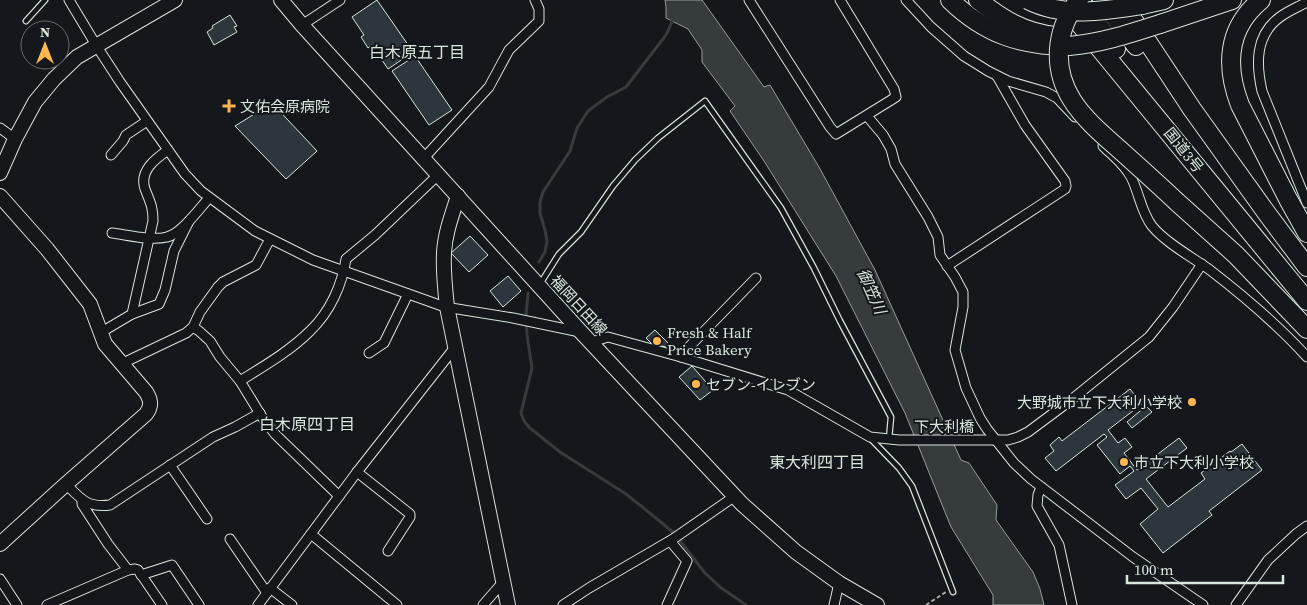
<svg xmlns="http://www.w3.org/2000/svg" width="1307" height="605" font-family="'Source Serif 4','Noto Sans JP',serif">
  <rect width="100%" height="100%" fill="#14181c"/>
  <polygon fill="#363b3e" stroke="#939e99" points="665,0 702,0 764,87 770,85 819,167 875,270 961,460 969,463 997,505 996,520 1033,572 1040,589 1044,605 993,605 993,595 951,527 905,413 836,276 764,161 730,111 735,106 702,62 702,50 688,29 666,18 666,7"/>
  <g fill="none" stroke-linecap="round" stroke-linejoin="round">
    <g stroke="#363b3e" stroke-width="3">
      <polyline points="539,262 545,252 547,241 545,230 540,213 540,202 543,192 570,151 577,128 588,111 607,97 626,87 666,35 672,22 672,17"/>
      <polyline points="528,293 526,315 527,335 532,368 521,413 524,421 530,428 560,452 626,494 651,514 674,533 705,573 720,587 746,605"/>
    </g>
  </g>
  <g fill="#2c363c" stroke="#d8e6dc">
    <polygon points="377,0 413,52 388,69 372,45 368,48 361,37 364,35 352,17"/>
    <polygon points="230,15 237,26 234,27 237,32 214,45 207,32 213,28 212,26"/>
    <polygon points="415,56 452,110 429,125 392,71"/>
    <polygon points="272,103 317,151 286,179 235,126"/>
    <polygon points="470,236 488,255 469,272 451,253"/>
    <polygon points="508,276 521,291 503,307 490,291"/>
    <polygon points="655,330 669,344 666,347 652,344 646,338"/>
    <polygon points="692,366 713,390 700,400 679,377"/>
    <polygon points="1130,389 1142,404 1108,430 1118,443 1125,438 1132,447 1124,453 1137,470 1179,438 1187,448 1146,479 1168,507 1205,479 1201,473 1230,451 1231,452 1242,444 1262,470 1209,511 1212,515 1163,553 1140,524 1158,509 1141,488 1126,499 1115,485 1134,471 1130,466 1120,474 1097,445 1107,437 1104,434 1056,471 1045,458 1054,451 1050,445 1059,437 1062,441"/>
    <polygon points="1146,406 1152,412 1132,428 1127,422"/>
  </g>
  <g fill="none" stroke-linecap="round" stroke-linejoin="round">
    <g stroke="#d8e6dc" stroke-width="7">
      <g id="lane">
        <polyline points="26,21 45,0"/>
        <polyline points="540,284 559,254 581,232 613,186 635,160 658,138 705,101 781,208 814,268 840,321 891,417 889,439"/>
        <polyline points="870,438 899,468 912,486 953,592"/>
      </g>
    </g>
    <g stroke="#d8e6dc" stroke-width="11">
      <g id="street">
        <polyline points="69,0 96,45 120,82 185,174 201,191 255,231 313,260 445,307 513,318 580,332"/>
        <polyline points="749,0 830,127 836,134 896,97 894,89 840,0"/>
        <polyline points="906,0 931,27 964,56 988,71 1008,81 1046,92 1057,98 1075,117"/>
        <path d="M1307,2C1298,7 1288,11 1280,17C1255,35 1256,64 1262,91L1307,203"/>
        <polyline points="302,25 340,0"/>
        <polyline points="867,116 883,135 891,149 895,164 928,217 938,237 940,255 955,277 963,292 963,307 955,350 966,388 980,418 987,429 1014,463 1031,479 1133,557 1203,605"/>
        <polyline points="0,128 15,139"/>
        <path d="M1103,146C1113,156 1124,164 1131,177C1139,192 1141,212 1152,226C1166,243 1192,257 1210,270C1245,297 1277,324 1307,357"/>
        <polyline points="111,155 123,141 126,135 147,121"/>
        <polyline points="424,158 489,87 509,50 539,21 539,9 535,0"/>
        <path d="M112,233C128,235 151,241 167,237C181,234 199,209 209,198"/>
        <polyline points="947,266 1065,189 1066,186 1065,181 1025,125 997,76"/>
        <polyline points="132,314 159,304 165,290 174,251 189,221"/>
        <polyline points="193,327 199,331 210,341 220,357 240,381 262,417 275,434 339,496"/>
        <path d="M100,333L132,314L153,221C153,206 150,202 145,189C139,171 155,159 168,150"/>
        <polyline points="592,342 608,337 681,357 788,390 870,437 899,440 1008,440 1018,437 1028,432 1071,400 1149,337 1173,307 1202,264"/>
        <polyline points="369,353 384,343 408,294"/>
        <polyline points="681,357 683,353 756,278"/>
        <polyline points="121,364 186,333 193,327 200,312 218,287 223,282 256,265 270,239"/>
        <path d="M240,381C264,366 290,351 310,331C330,312 342,285 346,259L375,235L438,175"/>
        <polyline points="170,465 207,519"/>
        <polyline points="357,472 410,514 410,517 388,551"/>
        <path d="M66,484C81,499 87,508 110,505L213,437L235,427L260,413"/>
        <polyline points="1041,487 1038,495 1037,506 1059,545 1072,605"/>
        <polyline points="82,500 82,504 108,544 128,570"/>
        <polyline points="311,534 397,605"/>
        <polyline points="230,539 267,593"/>
        <polyline points="141,575 172,565 199,605"/>
        <polyline points="0,579 17,605"/>
        <polyline points="270,588 292,605"/>
        <polyline points="47,605 128,570 135,569 138,570 162,605"/>
        <polyline points="258,605 357,472 456,346"/>
        <polyline points="483,605 503,582"/>
        <polyline points="563,605 589,588 673,539 735,496"/>
        <polyline points="667,605 687,561 670,541"/>
        <polyline points="834,605 839,583"/>
        <polyline points="1236,605 1268,560 1296,534 1307,526"/>
      </g>
    </g>
    <g stroke="#d8e6dc" stroke-width="16">
      <g id="secondary">
        <polyline points="281,0 302,25 581,332 742,504 796,552 839,583 877,605"/>
        <polyline points="0,173 15,139 35,102 54,79 77,57 175,0"/>
        <path d="M0,196L47,249L90,304L105,344L146,392C151,400 152,406 146,414L66,484L0,544"/>
        <path d="M458,196C452,215 445,233 444,253C443,271 445,289 447,307L508,605"/>
      </g>
    </g>
    <g stroke="#d8e6dc" stroke-width="20">
      <g id="highway">
        <path d="M950,0C985,34 1021,46 1069,46"/>
        <path d="M978,0C1002,19 1024,33 1056,36"/>
        <polyline points="1060,0 1307,301"/>
        <polyline points="1102,0 1136,46"/>
        <polyline points="1120,0 1192,109 1268,215 1307,267"/>
        <path d="M1261,0C1227,28 1225,66 1240,105L1288,199L1307,233"/>
        <polyline points="1081,2 1116,49"/>
        <polyline points="1142,5 1164,0"/>
        <polyline points="1160,24 1232,0"/>
        <polyline points="1177,202 1236,255 1307,329"/>
      </g>
    </g>
    <polyline stroke="#9da8a2" stroke-width="2" stroke-dasharray="4 2.5" stroke-linecap="butt" points="926,605 946,592"/>
    <use href="#lane" stroke="#14181c" stroke-width="4.5"/>
    <use href="#street" stroke="#14181c" stroke-width="9"/>
    <use href="#secondary" stroke="#14181c" stroke-width="14"/>
    <use href="#highway" stroke="#14181c" stroke-width="18"/>
    <g stroke="#d8e6dc" stroke-width="20" stroke-linecap="butt">
      <g id="highway-bridge">
        <path d="M1028,0C1063,18 1105,11 1142,5"/>
        <path d="M1079,0C1055,29 1052,68 1072,100C1084,119 1103,135 1120,150C1139,167 1158,184 1177,202"/>
        <path d="M1069,46C1102,43 1129,34 1160,24"/>
      </g>
    </g>
    <use href="#highway-bridge" stroke="#14181c" stroke-width="18"/>
  </g>
  <g fill="#ffb74d" stroke="#14181c" stroke-width="2">
    <path d="M226.5 98.5h5v5h5v5h-5v5h-5v-5h-5v-5h5z"/>
    <circle cx="657" cy="341" r="5"/>
    <circle cx="696" cy="384" r="5"/>
    <circle cx="1192" cy="402" r="5"/>
    <circle cx="1124" cy="462" r="5"/>
  </g>
  <g text-anchor="middle" dominant-baseline="central" stroke-width="4" stroke-linejoin="round" paint-order="stroke">
    <g font-size="15" fill="#d8e6dc" stroke="#14181c" text-anchor="start">
      <text x="240" y="106">文佑会原病院</text>
      <text x="667" y="332">Fresh &amp; Half<tspan x="667" dy="17">Price Bakery</tspan></text>
      <text x="706" y="384">セブン-イレブン</text>
      <text x="1182" y="402" text-anchor="end">大野城市立下大利小学校</text>
      <text x="1134" y="462">市立下大利小学校</text>
    </g>
    <g font-size="15" fill="#d8e6dc" stroke="#14181c">
      <text transform="translate(1184 150) rotate(51)">国道3号</text>
      <text transform="translate(579 305) rotate(47)">福岡日田線</text>
      <text x="944" y="426">下大利橋</text>
    </g>
    <g font-size="16" fill="#d8e6dc" stroke="#14181c">
      <text x="417" y="52">白木原五丁目</text>
      <text x="307" y="424">白木原四丁目</text>
      <text x="817" y="462">東大利四丁目</text>
    </g>
    <g font-size="16" font-style="italic" fill="#d8e6dc" stroke="#14181c">
      <text transform="translate(872 291) rotate(66)">御笠川</text>
    </g>
  </g>
  <g transform="translate(45 45)"><circle r="24" fill="#14181c" stroke="#626a69"/>
  <path d="M0-4L9 19L0 12L-9 19Z" fill="#ffb74d"/>
  <text y="-8" font-size="14" font-weight="bold" text-anchor="middle" fill="#d8e6dc">N</text>
  </g>
  <path d="M1127 575v8h156v-8" fill="none" stroke="#d8e6dc" stroke-width="2.5"/>
  <text x="1134" y="575" font-size="15" fill="#d8e6dc" stroke="#14181c" stroke-width="4" paint-order="stroke">100 m</text>
</svg>
